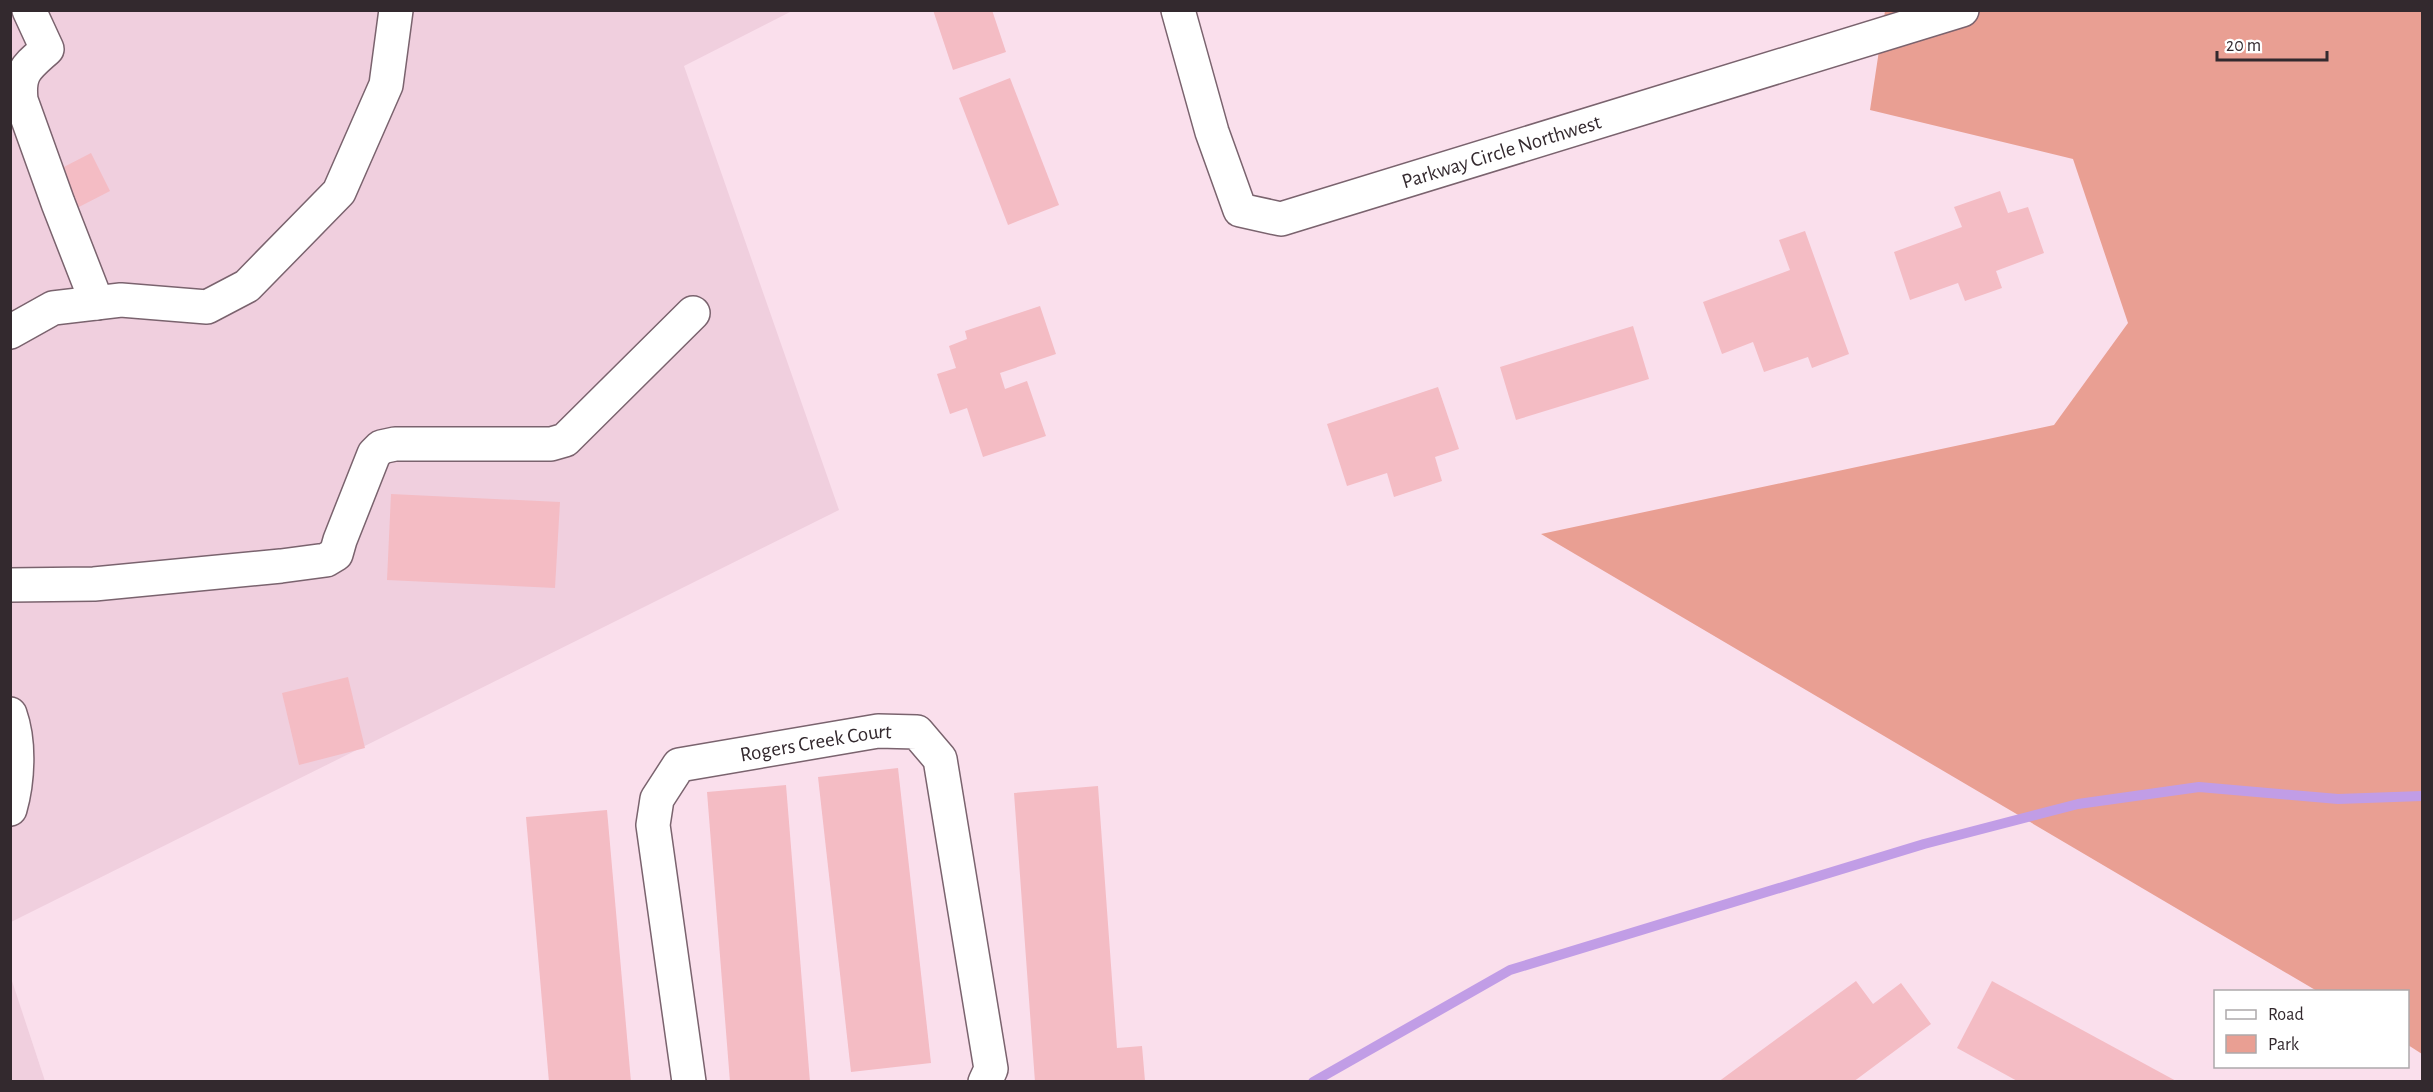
<svg xmlns="http://www.w3.org/2000/svg" width="2433" height="1092" font-family="'Alegreya Sans',sans-serif">
  <rect width="100%" height="100%" fill="#fadfec"/>
  <g fill="#f0cfde">
    <polygon points="11,11 792,11 684,66 839,510 11,922"/>
    <polygon points="10,978 11,978 45,1081 11,1081"/>
  </g>
  <polygon fill="#e99f93" points="1885,11 2422,11 2422,1054 2408,1045 2408,992 2317,991 1541,534 2054,425 2128,323 2073,159 1870,110"/>
  <g fill="none" stroke-linecap="round" stroke-linejoin="round">
    <polyline stroke="#c19de6" stroke-width="10" points="1313,1082 1510,970 1924,844 2078,804 2199,787 2338,799 2422,796"/>
  </g>
  <g fill="#f4bcc4">
    <polygon points="933,10 992,10 1006,52 953,70"/>
    <polygon points="1010,78 1059,205 1008,225 959,98"/>
    <polygon points="91,153 110,191 77,208 58,170"/>
    <polygon points="2000,191 2008,213 2028,207 2044,253 1996,271 2002,288 1965,301 1958,283 1910,300 1894,252 1962,227 1954,207"/>
    <polygon points="1805,231 1849,354 1812,368 1808,357 1764,372 1753,342 1722,354 1703,302 1790,270 1779,240"/>
    <polygon points="1040,306 1056,354 1000,373 1005,389 1027,381 1046,436 983,457 967,408 950,414 937,374 956,368 949,346 967,339 965,331"/>
    <polygon points="1633,326 1649,379 1516,420 1500,367"/>
    <polygon points="1438,387 1459,449 1435,457 1442,481 1394,497 1387,473 1347,486 1327,424"/>
    <polygon points="391,494 560,502 555,588 387,580"/>
    <polygon points="348,677 365,748 299,765 282,693"/>
    <polygon points="898,768 931,1063 851,1072 818,777"/>
    <polygon points="786,785 810,1082 730,1082 707,792"/>
    <polygon points="1098,786 1117,1048 1142,1046 1145,1081 1035,1082 1014,793"/>
    <polygon points="607,810 631,1082 549,1082 526,817"/>
    <polygon points="1856,981 1873,1004 1901,983 1931,1024 1853,1082 1718,1082"/>
    <polygon points="1992,981 2178,1082 2019,1082 1957,1048"/>
  </g>
  <g fill="none" stroke-linecap="round" stroke-linejoin="round">
    <g stroke="#7a636e" stroke-width="36">
      <g id="minor">
        <path d="M29,10L47,49C27,67 18,72 21,100L58,203L97,303"/>
        <path id="s1" d="M1178,10L1212,132L1240,210L1281,219L1962,10"/>
        <polyline points="10,332 53,308 121,300 207,307 247,286 339,192 386,85 396,10"/>
        <polyline points="10,585 94,584 281,566 326,560 336,554 340,540 374,454 381,447 395,444 551,444 565,440 693,313"/>
        <path d="M10,714C20,742 18,781 10,809"/>
        <path id="s2" d="M689,1082L653,825L657,799L679,765L878,731L917,732L940,759L991,1069L985,1082"/>
      </g>
    </g>
    <use href="#minor" stroke="#fff" stroke-width="33"/>
  </g>
  <g text-anchor="middle" dominant-baseline="central" stroke-width="6" stroke-linejoin="round" paint-order="stroke">
    <g font-size="21" fill="#33292e" stroke="#fff">
      <text stroke="none"><textPath href="#s1" startOffset="482">Parkway Circle Northwest</textPath></text>
      <text stroke="none"><textPath href="#s2" startOffset="465">Rogers Creek Court</textPath></text>
    </g>
  </g>
  <rect width="2433" height="1092" fill="none" stroke="#33292e" stroke-width="24"/>
  <rect x="2214" y="990" width="195" height="78" fill="#ffffff" stroke="#ada9ab" stroke-width="1.5"/>
  <rect x="2226" y="1010" width="30" height="9" fill="#ffffff" stroke="#ada9ab" stroke-width="1.5"/>
  <text x="2268" y="1020" font-size="18" fill="#33292e">Road</text>
  <rect x="2226" y="1035" width="30" height="18" fill="#e99f93" stroke="#ada9ab" stroke-width="1.5"/>
  <text x="2268" y="1050" font-size="18" fill="#33292e">Park</text>
  <path d="M2217 51v9h110v-9" fill="none" stroke="#33292e" stroke-width="3"/>
  <text x="2226" y="51" font-size="18" fill="#33292e" stroke="#ffffff" stroke-width="4.5" paint-order="stroke">20 m</text>
</svg>
